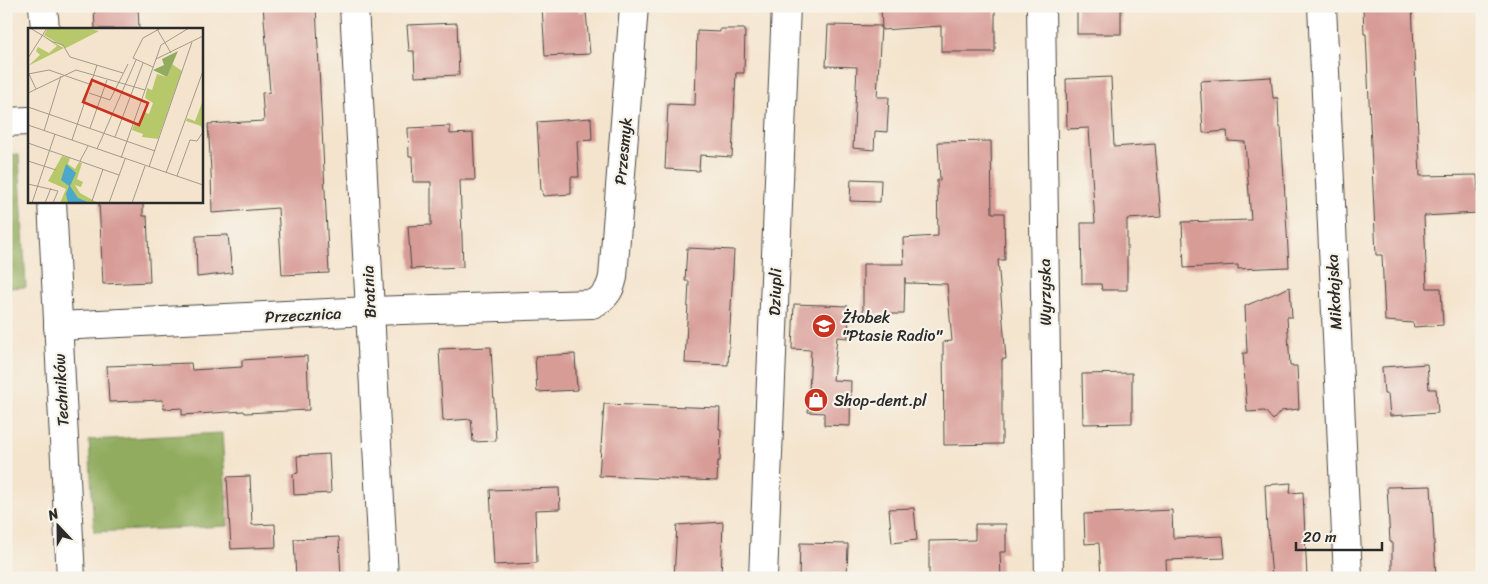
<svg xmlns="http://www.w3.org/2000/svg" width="1488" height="584" font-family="Sriracha,sans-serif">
  <rect width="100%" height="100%" fill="#f7f3e8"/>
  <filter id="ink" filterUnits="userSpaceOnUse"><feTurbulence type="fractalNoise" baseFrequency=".02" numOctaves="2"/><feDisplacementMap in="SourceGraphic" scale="10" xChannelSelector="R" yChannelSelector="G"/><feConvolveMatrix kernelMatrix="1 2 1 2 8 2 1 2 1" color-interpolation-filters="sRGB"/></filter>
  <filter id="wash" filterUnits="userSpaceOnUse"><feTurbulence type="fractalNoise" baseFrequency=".0096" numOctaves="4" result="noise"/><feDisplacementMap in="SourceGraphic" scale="20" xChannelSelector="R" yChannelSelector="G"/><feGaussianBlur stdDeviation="1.12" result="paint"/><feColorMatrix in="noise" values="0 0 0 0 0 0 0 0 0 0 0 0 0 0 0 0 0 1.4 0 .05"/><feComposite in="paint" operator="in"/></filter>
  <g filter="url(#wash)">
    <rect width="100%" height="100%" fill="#f4e4cd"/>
    <g fill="#91ac5f" stroke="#5e6c45">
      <polygon points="6,153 19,155 26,287 6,288"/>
      <polygon points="222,433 228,526 94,532 89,440"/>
    </g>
    <g id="blocks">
      <g fill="#d89c97">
        <polygon points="94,6 138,6 139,29 95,29"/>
        <polygon points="263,6 316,6 329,273 282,275 278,208 212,213 211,171 208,124 264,121 262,93 270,92"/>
        <polygon points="542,6 578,6 579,12 586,12 590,54 545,56"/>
        <polygon points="881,6 995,6 995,52 941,52 941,26 882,30"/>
        <rect x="1077" y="6" width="44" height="28"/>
        <polygon points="1363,6 1412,6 1420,176 1477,175 1479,207 1478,207 1478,213 1424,216 1427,288 1441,288 1443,325 1414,327 1413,323 1385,321 1382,255 1376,255 1366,34 1364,34"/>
        <polygon points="457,23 459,75 415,77 414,51 409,51 407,25"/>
        <polygon points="828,25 881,26 877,97 889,97 887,132 875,131 874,150 853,148 857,67 826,66"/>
        <polygon points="720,29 745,29 744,73 736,73 732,157 700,155 699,171 665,169 668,104 695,105 697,31 720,32"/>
        <polygon points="1111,77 1114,147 1155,144 1161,217 1127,219 1127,290 1102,290 1101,284 1082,284 1081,223 1095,223 1089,128 1067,129 1066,79"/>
        <polygon points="1271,77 1273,98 1278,98 1279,127 1281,127 1289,267 1238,269 1238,265 1184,268 1182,222 1251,220 1245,142 1228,141 1227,131 1203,133 1200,81"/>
        <polygon points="591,118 592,140 577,141 579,177 571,177 571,194 543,196 542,190 541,190 537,122"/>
        <polygon points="450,126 450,134 473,133 475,180 460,180 463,267 411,269 408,226 431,225 431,182 413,182 412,156 409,156 408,128"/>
        <polygon points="991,141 992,213 1004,213 1005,260 998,260 1006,359 1002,359 1002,444 944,445 943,342 952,341 947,284 905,283 905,277 904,314 863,314 863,264 904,264 903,238 938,236 937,180 940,180 938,142"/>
        <polygon points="851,179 881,180 880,202 850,201"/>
        <polygon points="99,201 143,201 143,216 147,216 150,282 103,284"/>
        <polygon points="228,235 232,273 197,277 196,236"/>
        <polygon points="687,248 734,250 728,365 685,363 689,281 685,281"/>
        <polygon points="1290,287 1292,317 1287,317 1290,366 1297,366 1299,409 1281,411 1273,420 1265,411 1247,412 1243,353 1247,353 1245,306"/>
        <polygon points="794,304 849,306 848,338 837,337 833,380 851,381 850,426 824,425 824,413 808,412 811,350 792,349"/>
        <polygon points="491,347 496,441 473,442 471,419 443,421 439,349"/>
        <polygon points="575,354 577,390 537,392 535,356"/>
        <polygon points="307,356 309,410 245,413 244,411 182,415 182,408 164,409 163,400 109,402 107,366 191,363 192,370 242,367 242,360"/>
        <polygon points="1427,364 1429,389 1436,389 1438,413 1390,416 1388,394 1384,394 1382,367"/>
        <polygon points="1132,373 1132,423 1083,424 1082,374"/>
        <polygon points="604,404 720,408 719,429 721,429 720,461 718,461 717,481 599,476"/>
        <polygon points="329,454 331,493 294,495 293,474 298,473 297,456"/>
        <polygon points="250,476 252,525 275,524 276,547 231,549 227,477"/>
        <polygon points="1291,483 1290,493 1303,492 1307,578 1272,578 1268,529 1267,529 1265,485"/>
        <polygon points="1431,486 1436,578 1392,578 1392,542 1390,542 1387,487"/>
        <polygon points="559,488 560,509 535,510 537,563 494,565 490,490"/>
        <polygon points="914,508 917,540 892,543 889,509"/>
        <polygon points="1172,510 1173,538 1223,536 1225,558 1166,560 1167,578 1101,578 1099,543 1085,544 1084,514"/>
        <polygon points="723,522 721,578 674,578 677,525"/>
        <polygon points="975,524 1006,524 1006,552 1000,552 1001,578 929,578 929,541 975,540"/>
        <polygon points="339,537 341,578 296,578 294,539"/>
        <polygon points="800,543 848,544 847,578 799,578"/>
      </g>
    </g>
  </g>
  <g filter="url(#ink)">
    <use href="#blocks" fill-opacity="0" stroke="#494743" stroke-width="1"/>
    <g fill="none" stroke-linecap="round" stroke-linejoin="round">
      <g stroke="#494743" stroke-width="30">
        <g id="minor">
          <polyline points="43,6 45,29"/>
          <polyline points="354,6 384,578"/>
          <polyline points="1041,6 1049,578"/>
          <polyline points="1322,6 1348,578"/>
          <polyline points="6,122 29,121"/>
          <polyline points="52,201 71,578"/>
          <path d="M58,326L370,311L592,304C605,298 610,291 613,277L634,6"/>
          <polyline points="763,578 786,6"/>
        </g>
      </g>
      <use href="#minor" stroke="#fff" stroke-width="28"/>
    </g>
  </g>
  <defs>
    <g id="school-disc" transform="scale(1.25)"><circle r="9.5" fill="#c8321e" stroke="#f7f3e8"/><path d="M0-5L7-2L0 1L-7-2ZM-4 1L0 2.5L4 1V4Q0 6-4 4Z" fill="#fff"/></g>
    <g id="shop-disc" transform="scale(1.25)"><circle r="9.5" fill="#c8321e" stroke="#f7f3e8"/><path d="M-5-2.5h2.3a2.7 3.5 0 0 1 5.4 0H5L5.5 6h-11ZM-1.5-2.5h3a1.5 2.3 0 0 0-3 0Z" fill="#fff"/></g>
  </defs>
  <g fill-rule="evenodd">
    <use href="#school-disc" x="824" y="326"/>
    <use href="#shop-disc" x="816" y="400"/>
  </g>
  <g text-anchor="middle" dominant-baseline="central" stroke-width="4.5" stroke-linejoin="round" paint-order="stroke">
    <g font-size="16" fill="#2b2b2b" stroke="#f7f3e8">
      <text transform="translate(623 151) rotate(-85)">Przesmyk</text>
      <text transform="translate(369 292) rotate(-93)">Bratnia</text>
      <text transform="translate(775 292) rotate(-88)">Dziupli</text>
      <text transform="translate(1045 292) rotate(-91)">Wyrzyska</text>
      <text transform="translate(1334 292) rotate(-93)">Mikołajska</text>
      <text transform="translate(303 315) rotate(-3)">Przecznica</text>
      <text transform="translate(61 390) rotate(-93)">Techników</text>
    </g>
    <g font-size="16" fill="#2b2b2b" stroke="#f7f3e8" text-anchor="start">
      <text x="842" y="317">Żłobek<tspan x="842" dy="18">"Ptasie Radio"</tspan></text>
      <text x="834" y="400">Shop-dent.pl</text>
    </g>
  </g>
  <g transform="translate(28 28)">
    <rect width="175" height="175" fill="#f4e4cd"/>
    <path d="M20,0H57L71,3L38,20L16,7ZM16,9L36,20L0,38L12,27L8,23L10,19L21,25L29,18ZM144,36L154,43L130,111L114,109L115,106L104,102L106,97L111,98L116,84L121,86L125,75L117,70L119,60L124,62L129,46L139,49ZM175,72V100L174,102L173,98L158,93L159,90L167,93ZM34,128L42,130L40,136L47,141L51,134L54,135L49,151L55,154L53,159L47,157L52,165L70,175H32L38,161L20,153Z" fill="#b7c86b"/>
    <path d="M150,23L139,49L125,42L136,37L134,31Z" fill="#91ac5f"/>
    <path d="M38,136L48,145L42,158L50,170L62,175H40L38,166L41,158L33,152Z" fill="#4ca8ca"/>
    <path fill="none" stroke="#a49a8c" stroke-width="1" d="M2,0L27,15M129,1L143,25M26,14L35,17L42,29L95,45M0,30L19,0M128,31L175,8M125,39L105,30L115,10L133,0M0,46L21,42L64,57M1,46L8,61M0,65L48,42L117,62M61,65L82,72L100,36M0,79L127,123M0,97L175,157M62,100L79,52M16,103L33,48M87,109L115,35M44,112L69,37M0,115L91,147M69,121L108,32M93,130L133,17L161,0M0,133L28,142M52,133L60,118M121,139L164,14M138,145L175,43M149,148L162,112L169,113L175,104M0,156L30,163L25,175M64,173L75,141M4,175L27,106M17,175L23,160M81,175L97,131M104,175L117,138"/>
    <path fill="#c8321e" fill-opacity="0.15" stroke="#c8321e" stroke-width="2.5" d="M64,52L120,75L111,97L55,74Z"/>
    <rect width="175" height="175" fill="none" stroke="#2b2b2b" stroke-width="2.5"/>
  </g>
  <rect width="1488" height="584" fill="none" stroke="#f7f3e8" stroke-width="25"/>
  <g transform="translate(58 526) rotate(338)" stroke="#f7f3e8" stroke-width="4" paint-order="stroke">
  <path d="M0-4L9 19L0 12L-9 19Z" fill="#2b2b2b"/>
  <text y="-8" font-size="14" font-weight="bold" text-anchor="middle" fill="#2b2b2b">N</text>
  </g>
  <path d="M1296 542v8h86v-8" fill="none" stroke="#2b2b2b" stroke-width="2.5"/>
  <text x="1303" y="542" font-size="15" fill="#2b2b2b" stroke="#f7f3e8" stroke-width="4" paint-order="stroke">20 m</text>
</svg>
